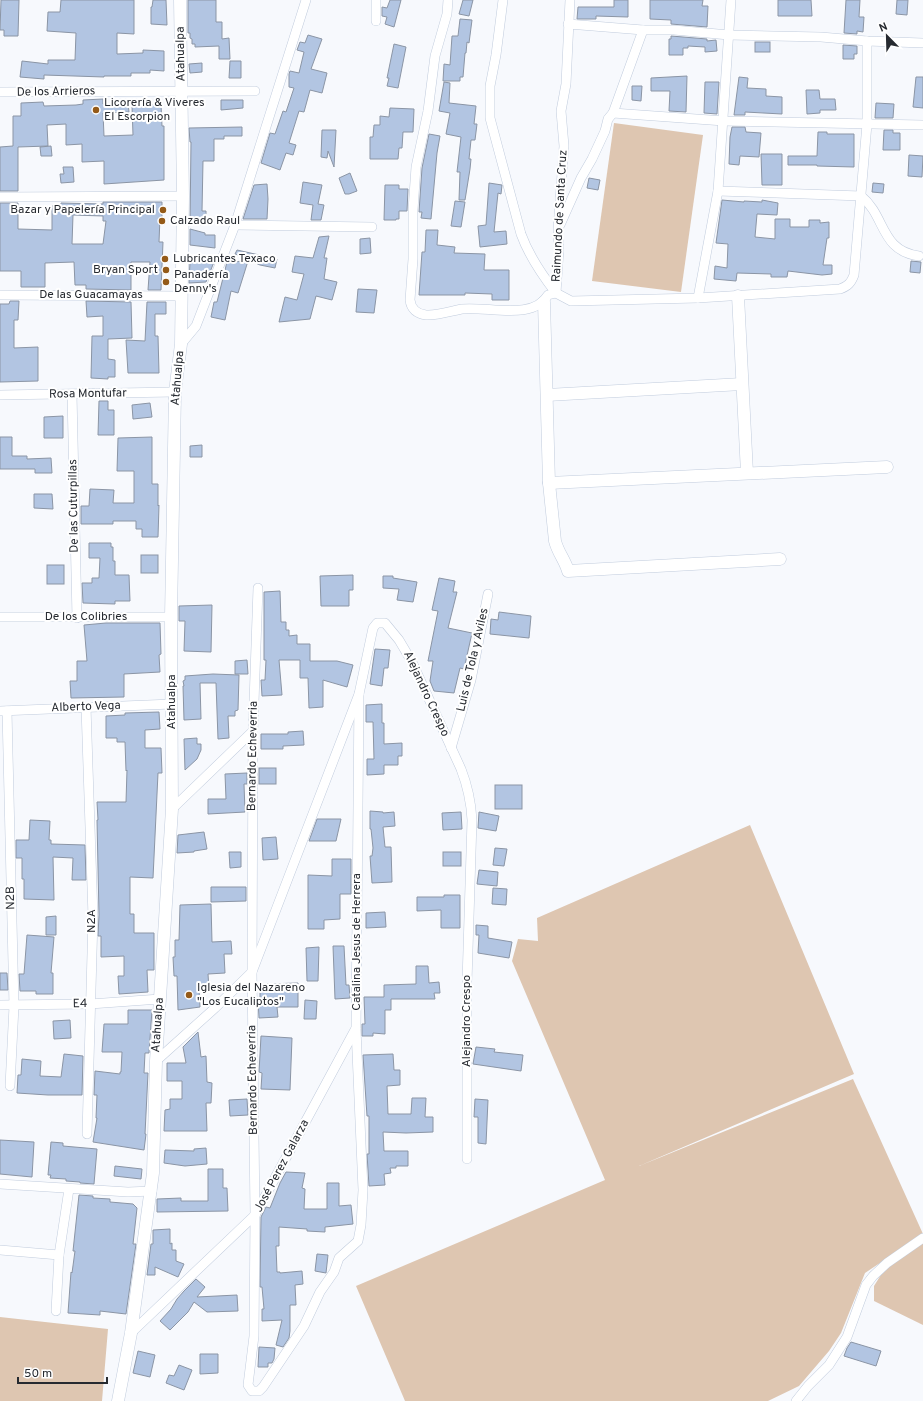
<svg xmlns="http://www.w3.org/2000/svg" width="923" height="1401" font-family="Overpass,sans-serif">
  <rect width="100%" height="100%" fill="#f7f9fd"/>
  <g fill="#dec6b1">
    <polygon points="614,123 703,135 681,292 592,281"/>
    <polygon points="750,825 854,1074 639,1166 853,1079 923,1234 865,1273 841,1333 829,1351 799,1386 768,1401 405,1401 356,1286 605,1180 512,961 518,939 538,941 537,918"/>
    <polygon points="923,1242 923,1325 874,1301 874,1286 884,1270"/>
    <polygon points="0,1317 108,1329 102,1401 0,1401"/>
  </g>
  <g fill="#b2c5e2" stroke="#8b95a5" fill-rule="evenodd">
    <polygon points="1,0 19,0 18,36 4,36 4,30 0,30"/>
    <polygon points="61,0 134,0 134,34 117,33 117,54 143,53 143,50 164,51 164,71 150,70 150,73 131,73 131,76 104,76 104,77 44,75 44,79 20,77 22,61 48,64 48,60 75,60 76,33 47,31 48,12 60,12"/>
    <polygon points="153,0 166,0 167,25 151,24 151,7 152,7"/>
    <polygon points="188,0 216,0 216,22 222,22 222,39 229,38 230,59 219,59 219,46 195,47 195,44 192,44 192,39 190,38 190,33 188,33"/>
    <polygon points="390,0 401,0 394,27 385,24 387,17 382,16 382,7 387,8"/>
    <polygon points="463,0 473,0 469,16 459,14"/>
    <polygon points="614,0 628,0 628,17 596,16 596,19 577,19 578,7 614,7"/>
    <polygon points="650,0 703,0 702,6 708,6 707,27 671,24 671,20 650,19"/>
    <polygon points="778,0 811,0 812,16 778,16"/>
    <polygon points="846,0 860,0 859,17 864,17 863,32 857,31 857,34 844,33"/>
    <polygon points="897,0 908,0 907,15 896,14"/>
    <polygon points="460,19 472,20 469,43 467,42 466,53 465,53 463,77 460,77 460,81 443,81 444,64 450,65 452,36 458,36"/>
    <polygon points="308,35 322,39 311,69 327,73 322,93 310,90 304,112 299,111 289,143 296,145 293,155 286,153 280,170 261,163 270,133 275,134 283,111 286,112 294,88 289,87 289,74 290,71 299,73 304,52 297,50 300,42 305,43"/>
    <polygon points="671,36 707,39 707,41 716,40 717,51 705,52 705,47 688,46 688,48 683,48 683,55 669,55 669,39 671,39"/>
    <rect x="755" y="42" width="15" height="10"/>
    <polygon points="394,44 406,47 398,88 387,86 389,78 387,78"/>
    <polygon points="843,45 857,46 857,54 854,54 854,59 843,59"/>
    <polygon points="230,61 241,61 241,78 229,78"/>
    <polygon points="202,63 202,72 190,73 189,64"/>
    <polygon points="687,76 686,112 669,111 670,91 651,91 651,78"/>
    <polygon points="739,77 748,78 747,88 766,89 766,96 782,97 782,114 745,112 745,115 734,115"/>
    <polygon points="916,77 923,77 923,108 913,107"/>
    <polygon points="444,82 450,83 449,103 476,106 474,124 477,124 475,140 471,140 469,159 471,159 470,169 465,200 459,200 460,172 457,172 461,137 446,134 450,113 439,111"/>
    <polygon points="705,82 719,82 717,114 704,113"/>
    <polygon points="632,86 642,86 641,101 632,100"/>
    <polygon points="806,90 819,90 820,99 835,99 836,110 820,110 820,113 807,114"/>
    <polygon points="103,99 103,104 128,103 129,112 103,113 104,136 133,135 132,106 161,104 162,126 164,126 164,180 104,184 104,161 82,162 82,144 66,145 66,124 47,125 48,146 18,147 18,191 0,191 0,147 13,146 13,116 21,116 21,103 43,102 44,106 76,105 83,104 83,100"/>
    <polygon points="221,100 243,100 243,108 221,110"/>
    <polygon points="876,103 894,104 893,118 875,118"/>
    <polygon points="390,108 414,109 413,132 403,132 402,148 399,148 398,159 370,159 370,137 373,137 374,125 380,125 380,116 389,117"/>
    <polygon points="242,127 242,136 224,136 224,139 214,139 214,161 203,161 202,211 206,211 206,225 190,224 191,142 190,142 189,128"/>
    <polygon points="732,127 745,127 746,132 761,133 759,157 740,156 739,165 729,164 730,137"/>
    <polygon points="322,130 336,130 334,167 328,151 327,158 321,157"/>
    <polygon points="884,130 893,130 893,133 900,133 900,150 883,150"/>
    <polygon points="818,132 827,132 827,134 854,134 854,167 817,166 817,165 788,165 788,156 817,156"/>
    <polygon points="429,134 440,136 437,153 431,219 421,218 422,212 419,212 422,168"/>
    <polygon points="51,146 52,156 41,156 40,147"/>
    <polygon points="761,154 782,154 782,185 762,185"/>
    <polygon points="909,155 923,156 922,177 908,176"/>
    <polygon points="63,167 73,167 74,182 61,183 60,174 64,174"/>
    <polygon points="350,173 357,191 349,194 345,194 339,178"/>
    <polygon points="589,178 600,180 598,190 587,188"/>
    <polygon points="303,182 322,185 318,204 324,205 321,220 311,220 313,205 300,203"/>
    <polygon points="489,183 502,185 501,194 498,193 494,232 506,231 507,244 480,247 478,226 486,225"/>
    <polygon points="873,183 884,184 883,193 872,192"/>
    <polygon points="267,184 268,199 267,219 243,219 254,185"/>
    <polygon points="385,185 399,185 399,189 408,189 407,211 399,211 399,219 396,219 396,220 384,220"/>
    <polygon points="722,200 744,202 744,201 762,202 762,200 778,203 777,215 757,214 755,237 775,239 775,219 790,219 790,227 809,227 809,220 820,220 820,223 829,222 829,238 827,238 823,265 832,265 832,274 822,275 788,271 787,277 771,277 771,274 737,273 736,281 714,279 715,266 727,268 728,244 716,243"/>
    <polygon points="455,201 465,202 461,227 451,226"/>
    <path d="M103,202H162V217H160L159,242H163L161,290H148L150,262H131V290L86,289V285H75L74,262L45,263V287H21V271H0V203H18V229L52,230V206H60L61,203L103,204ZM73,215L103,216V221H106L103,244H72Z"/>
    <polygon points="190,229 205,233 205,235 215,235 215,248 190,245"/>
    <polygon points="426,230 438,230 437,245 455,247 454,253 485,254 484,270 509,270 509,300 492,300 492,294 465,293 465,295 419,295 422,252 425,252"/>
    <polygon points="329,236 324,258 327,258 324,279 337,282 332,300 316,296 310,319 279,322 285,297 297,300 304,274 292,272 295,256 313,258 319,237"/>
    <polygon points="370,238 371,253 360,254 360,239"/>
    <polygon points="237,250 277,259 275,268 260,265 235,254"/>
    <polygon points="248,261 238,293 231,291 225,320 211,317 214,302 217,302 227,262"/>
    <polygon points="911,261 921,262 920,273 910,272"/>
    <polygon points="190,262 214,262 206,282 189,283"/>
    <polygon points="358,289 377,290 374,313 356,312"/>
    <polygon points="10,301 19,301 18,320 14,320 14,348 38,347 38,381 0,382 0,304 9,304"/>
    <polygon points="86,301 131,302 132,338 108,339 108,359 115,360 115,377 108,377 108,379 91,378 92,336 103,336 103,316 87,317"/>
    <polygon points="147,302 166,302 166,314 155,314 155,336 158,336 159,373 128,373 126,340 145,341"/>
    <polygon points="99,401 108,401 108,410 114,410 114,435 98,435"/>
    <polygon points="150,403 152,417 133,419 132,405"/>
    <polygon points="63,416 63,438 44,438 44,417"/>
    <polygon points="0,437 12,437 12,456 27,456 27,459 51,458 52,473 35,473 35,469 0,469"/>
    <polygon points="152,437 152,484 158,484 158,506 159,505 158,537 142,537 142,529 136,529 136,521 113,521 113,524 81,524 81,506 89,506 90,489 114,490 113,503 134,503 134,471 117,471 118,438"/>
    <polygon points="202,445 202,457 190,457 190,446"/>
    <polygon points="34,494 52,494 53,509 34,508"/>
    <polygon points="89,543 111,543 111,547 113,547 113,561 115,561 115,575 129,575 130,601 115,601 115,604 83,603 82,583 92,583 92,578 99,578 100,558 89,558"/>
    <rect x="141" y="555" width="17" height="18"/>
    <rect x="47" y="565" width="17" height="19"/>
    <polygon points="353,575 353,590 349,590 349,606 321,606 320,576"/>
    <polygon points="383,576 393,576 393,578 417,582 413,602 397,600 399,589 383,588"/>
    <polygon points="439,578 455,581 453,592 457,592 448,628 472,633 464,669 460,668 454,693 434,691 430,681 433,661 428,661 438,611 432,610"/>
    <polygon points="280,591 281,622 286,622 286,630 289,630 289,636 297,635 297,644 310,644 310,661 337,661 353,665 347,687 323,680 323,707 309,708 308,678 300,678 300,660 279,660 282,695 262,696 261,680 265,680 266,660 264,660 264,592"/>
    <polygon points="212,605 211,652 184,651 185,621 179,621 179,606"/>
    <polygon points="499,612 531,616 529,638 490,634 491,619 498,620"/>
    <polygon points="106,623 160,623 161,654 159,655 160,672 124,674 124,697 71,698 70,681 77,681 77,661 87,661 84,625"/>
    <polygon points="375,649 390,650 388,668 384,668 382,686 370,684"/>
    <polygon points="247,660 248,674 235,674 235,661"/>
    <polygon points="213,674 239,675 238,710 235,711 235,716 228,716 229,738 218,739 216,683 200,683 201,719 184,720 183,686 184,686 183,681 185,680 185,676"/>
    <polygon points="382,704 382,723 384,723 384,744 402,743 402,756 398,756 398,765 384,765 384,774 367,775 367,759 374,759 373,722 366,722 366,705"/>
    <polygon points="159,712 160,729 145,730 145,748 161,748 162,773 158,773 153,878 130,877 130,914 134,914 134,933 154,933 154,970 147,970 148,992 119,994 118,976 124,976 124,956 101,957 101,936 98,936 99,915 97,820 98,820 97,802 126,802 127,770 126,771 125,742 117,742 117,738 106,738 106,716 125,715 125,713"/>
    <polygon points="303,731 304,745 283,746 283,749 261,749 261,734 288,734 288,732"/>
    <polygon points="197,738 197,744 201,744 201,750 197,759 185,770 184,739"/>
    <rect x="259" y="768" width="17" height="16"/>
    <polygon points="247,773 247,784 244,784 245,812 208,814 208,799 226,799 225,774"/>
    <rect x="495" y="785" width="27" height="24"/>
    <polygon points="370,811 383,812 383,813 394,812 395,826 383,827 385,847 391,847 392,882 372,883 370,856 372,856 373,848 371,829 370,829"/>
    <polygon points="461,812 462,829 443,830 442,813"/>
    <polygon points="479,812 499,816 496,831 478,828"/>
    <polygon points="317,819 341,819 336,841 309,841"/>
    <polygon points="30,820 50,821 49,840 51,840 51,844 85,845 86,880 72,880 73,858 53,857 54,900 24,899 24,879 22,879 22,858 16,858 16,840 29,840"/>
    <polygon points="204,832 207,849 194,851 194,852 177,853 178,835"/>
    <polygon points="276,837 278,859 263,860 262,838"/>
    <polygon points="495,848 507,849 504,866 493,865"/>
    <polygon points="229,852 241,852 241,867 230,868"/>
    <rect x="443" y="852" width="18" height="14"/>
    <polygon points="332,859 351,859 351,894 340,894 340,919 324,920 324,929 308,929 308,875 332,876"/>
    <polygon points="479,870 498,872 497,886 477,884"/>
    <polygon points="211,887 246,887 246,901 211,902"/>
    <polygon points="493,888 507,889 506,905 492,904"/>
    <polygon points="444,895 460,895 460,928 441,928 441,910 417,911 417,897 444,897"/>
    <polygon points="211,904 212,942 231,941 232,954 224,954 225,973 208,974 209,989 199,990 200,1007 178,1010 177,976 174,976 173,957 175,957 175,940 179,940 180,905"/>
    <polygon points="385,912 386,927 366,928 366,913"/>
    <polygon points="56,916 56,935 46,935 46,917"/>
    <polygon points="476,925 488,926 488,938 512,942 509,958 478,953 479,935 476,935"/>
    <polygon points="27,935 54,937 51,973 53,973 53,994 36,994 36,991 20,991 19,974 24,974"/>
    <polygon points="333,946 344,946 346,985 349,985 350,998 335,999"/>
    <polygon points="319,947 318,981 307,981 306,948"/>
    <polygon points="416,966 428,966 429,983 439,982 440,993 434,993 435,999 391,999 391,1010 385,1010 385,1034 373,1033 373,1036 362,1036 362,1024 365,1024 364,997 384,997 384,985 416,984"/>
    <polygon points="0,973 7,973 8,990 0,990"/>
    <polygon points="298,983 298,1007 277,1007 278,1017 259,1018 258,999 260,999 260,986 267,986 267,984"/>
    <polygon points="305,1000 317,1001 316,1019 304,1019"/>
    <polygon points="128,1010 152,1010 149,1053 145,1053 144,1073 148,1073 145,1134 146,1134 144,1150 93,1142 97,1118 96,1118 97,1095 94,1095 95,1071 120,1074 120,1072 121,1072 122,1052 102,1052 104,1024 128,1024"/>
    <polygon points="70,1020 71,1038 54,1039 53,1021"/>
    <polygon points="198,1032 201,1057 206,1056 207,1082 212,1083 211,1103 206,1103 207,1131 164,1131 165,1110 170,1109 170,1099 182,1099 182,1081 167,1081 167,1063 186,1063 183,1047"/>
    <polygon points="261,1036 292,1038 290,1090 261,1089 262,1073 259,1072"/>
    <polygon points="476,1047 495,1049 494,1052 523,1055 521,1071 473,1064"/>
    <polygon points="64,1054 83,1056 82,1095 48,1095 17,1093 18,1075 21,1075 22,1059 41,1061 40,1076 61,1077"/>
    <polygon points="393,1054 394,1070 400,1070 400,1085 387,1086 388,1114 411,1114 412,1098 426,1098 425,1117 433,1117 433,1132 406,1133 383,1132 384,1151 408,1151 408,1166 396,1166 396,1168 390,1168 391,1173 384,1174 385,1185 369,1186 367,1154 369,1154 369,1116 367,1116 363,1055"/>
    <polygon points="247,1099 248,1115 230,1116 229,1100"/>
    <polygon points="475,1099 488,1100 486,1144 478,1143 478,1117 474,1117"/>
    <polygon points="0,1140 34,1142 32,1177 0,1174"/>
    <polygon points="51,1142 63,1143 63,1146 97,1149 94,1184 80,1183 80,1182 66,1181 66,1179 50,1178 51,1175 48,1175"/>
    <polygon points="206,1148 207,1164 185,1166 164,1163 165,1150 194,1151 194,1149"/>
    <polygon points="115,1166 142,1169 141,1179 114,1176"/>
    <polygon points="208,1169 223,1169 223,1188 227,1188 228,1211 157,1212 157,1199 181,1198 181,1201 208,1201"/>
    <polygon points="286,1172 305,1173 302,1188 305,1189 304,1209 327,1209 327,1183 339,1183 339,1206 351,1205 353,1224 325,1227 325,1232 307,1231 307,1229 279,1227 279,1246 276,1246 277,1272 280,1272 280,1273 302,1271 303,1284 295,1285 296,1305 290,1305 290,1331 289,1338 283,1347 276,1345 282,1320 262,1321 262,1309 264,1309 262,1287 260,1287 261,1217 266,1207 270,1208 280,1183"/>
    <polygon points="79,1195 93,1196 93,1198 110,1199 110,1202 133,1204 137,1208 133,1244 136,1244 126,1314 100,1311 100,1315 68,1313 71,1272 72,1273 75,1251 73,1251"/>
    <polygon points="170,1229 170,1244 172,1243 172,1250 176,1250 176,1261 184,1264 178,1277 155,1267 155,1275 147,1275 151,1244 153,1244 153,1230"/>
    <polygon points="317,1254 328,1255 326,1273 315,1271"/>
    <polygon points="196,1279 205,1287 197,1297 237,1295 238,1311 207,1312 194,1302 188,1312 170,1330 160,1321 171,1309 177,1299 184,1291"/>
    <polygon points="851,1342 881,1351 876,1366 844,1356 847,1348"/>
    <polygon points="259,1347 275,1348 274,1359 272,1363 268,1363 268,1367 258,1367"/>
    <polygon points="138,1351 155,1355 150,1377 133,1373"/>
    <polygon points="200,1354 218,1354 218,1373 200,1374"/>
    <polygon points="179,1365 192,1370 184,1390 166,1383 169,1375 174,1376"/>
  </g>
  <g fill="none" stroke-linecap="round" stroke-linejoin="round">
    <g stroke="#c1ccdd" stroke-width="10">
      <g id="minor">
        <path d="M448,0L447,14L435,56L428,111L416,167L413,210V259L410,300C411,309 417,314 426,315C436,316 452,311 462,309C488,306 533,321 548,295L556,293L571,301L698,298L840,289C848,286 851,283 854,275L867,124V41"/>
        <path d="M503,0L496,55L490,86V118L521,234C529,256 542,275 556,293L559,249L558,229L564,146L561,111L566,84L570,0"/>
        <polyline points="376,21 376,0"/>
        <polyline points="568,24 643,30"/>
        <polyline points="0,92 255,91"/>
        <polyline points="613,113 724,121 923,125"/>
        <path d="M718,191L861,196C886,216 880,251 919,256"/>
        <polyline points="0,197 183,196"/>
        <polyline points="235,225 372,227"/>
        <polyline points="560,225 581,178 592,159 605,131 608,119 613,113 643,30 674,30 729,35 821,37 867,41 923,43"/>
        <polyline points="0,295 182,296"/>
        <polyline points="698,298 718,191 731,0"/>
        <polyline points="181,344 196,326 235,225 306,0"/>
        <polyline points="72,394 77,618"/>
        <polyline points="0,395 175,392"/>
        <polyline points="258,588 253,731 252,972 255,1215 254,1336 248,1385 252,1391 259,1391 263,1387 304,1326 320,1292 334,1272 339,1258 358,1241 361,1225 363,1190 356,1029 359,694"/>
        <polyline points="0,617 171,617"/>
        <polyline points="86,707 93,917 87,1134"/>
        <polyline points="0,711 172,704"/>
        <polyline points="7,711 14,1006 10,1086"/>
        <polyline points="451,748 471,680 488,594"/>
        <polyline points="172,809 253,731"/>
        <polyline points="0,1005 90,1004 160,999"/>
        <path d="M156,1061L215,1008L252,972L359,694L373,628L377,623H385L399,640L412,662L461,769C468,787 471,801 472,820L467,982V1159"/>
        <polyline points="0,1184 128,1192 152,1191"/>
        <polyline points="0,1250 59,1255"/>
        <polyline points="56,1311 59,1255 69,1189"/>
        <polyline points="131,1333 255,1215 355,1030"/>
        <polyline points="796,1401 808,1386 829,1365 847,1337 866,1285 873,1276 887,1263 923,1238"/>
      </g>
    </g>
    <g stroke="#c1ccdd" stroke-width="13">
      <g id="tertiary">
        <polyline points="738,296 747,473"/>
        <path d="M544,302L549,483L555,541C558,553 565,560 568,571L780,559"/>
        <polyline points="547,395 742,384"/>
        <polyline points="549,483 887,467"/>
        <polyline points="118,1401 131,1333 153,1173 156,1061 172,809 171,617 175,392 181,344 183,196 180,0"/>
      </g>
    </g>
    <use href="#minor" stroke="#fff" stroke-width="9"/>
    <use href="#tertiary" stroke="#fff" stroke-width="12"/>
  </g>
  <g fill="#945a18" stroke="#fff" stroke-width="1.5">
    <circle cx="96" cy="110" r="4"/>
    <circle cx="163" cy="210" r="4"/>
    <circle cx="162" cy="221" r="4"/>
    <circle cx="165" cy="259" r="4"/>
    <circle cx="166" cy="270" r="4"/>
    <circle cx="166" cy="282" r="4"/>
    <circle cx="189" cy="995" r="4"/>
  </g>
  <g text-anchor="middle" dominant-baseline="central" stroke-width="4" stroke-linejoin="round" paint-order="stroke">
    <g font-size="12" fill="#262a30" stroke="#fff">
      <text transform="translate(181 54) rotate(-91)">Atahualpa</text>
      <text transform="translate(56 92) rotate(-1)">De los Arrieros</text>
      <text transform="translate(560 216) rotate(-87)">Raimundo de Santa Cruz</text>
      <text x="91" y="295">De las Guacamayas</text>
      <text transform="translate(178 378) rotate(-85)">Atahualpa</text>
      <text transform="translate(88 394) rotate(-1)">Rosa Montufar</text>
      <text transform="translate(74 506) rotate(-91)">De las Cuturpillas</text>
      <text x="86" y="617">De los Colibries</text>
      <text transform="translate(473 660) rotate(-77)">Luis de Tola y Aviles</text>
      <text transform="translate(426 694) rotate(65)">Alejandro Crespo</text>
      <text transform="translate(172 702) rotate(-90)">Atahualpa</text>
      <text transform="translate(86 707) rotate(-2)">Alberto Vega</text>
      <text transform="translate(253 756) rotate(-89)">Bernardo Echeverria</text>
      <text transform="translate(11 898) rotate(-91)">N2B</text>
      <text transform="translate(92 921) rotate(-90)">N2A</text>
      <text transform="translate(357 942) rotate(-90)">Catalina Jesus de Herrera</text>
      <text transform="translate(80 1004) rotate(-1)">E4</text>
      <text transform="translate(467 1021) rotate(-90)">Alejandro Crespo</text>
      <text transform="translate(158 1025) rotate(-86)">Atahualpa</text>
      <text transform="translate(253 1080) rotate(-91)">Bernardo Echeverria</text>
      <text transform="translate(282 1166) rotate(-62)">José Perez Galarza</text>
    </g>
    <g font-size="12" fill="#262a30" stroke="#fff" text-anchor="start">
      <text x="104" y="103">Licorería &amp; Viveres<tspan x="104" dy="14">El Escorpion</tspan></text>
      <text x="155" y="210" text-anchor="end">Bazar y Papelería Principal</text>
      <text x="170" y="221">Calzado Raul</text>
      <text x="173" y="259">Lubricantes Texaco</text>
      <text x="158" y="270" text-anchor="end">Bryan Sport</text>
      <text x="174" y="275">Panadería<tspan x="174" dy="14">Denny's</tspan></text>
      <text x="197" y="988">Iglesia del Nazareno<tspan x="197" dy="14">"Los Eucaliptos"</tspan></text>
    </g>
  </g>
  <g transform="translate(887 36) rotate(337)" stroke="#ffffff" stroke-width="3" paint-order="stroke">
  <path d="M0-3L7 15L0 10L-7 15Z" fill="#262a30"/>
  <text y="-6" font-size="11" font-weight="bold" text-anchor="middle" fill="#262a30">N</text>
  </g>
  <path d="M18 1377v6h89v-6" fill="none" stroke="#262a30" stroke-width="2"/>
  <text x="24" y="1377" font-size="12" fill="#262a30" stroke="#ffffff" stroke-width="3" paint-order="stroke">50 m</text>
</svg>
